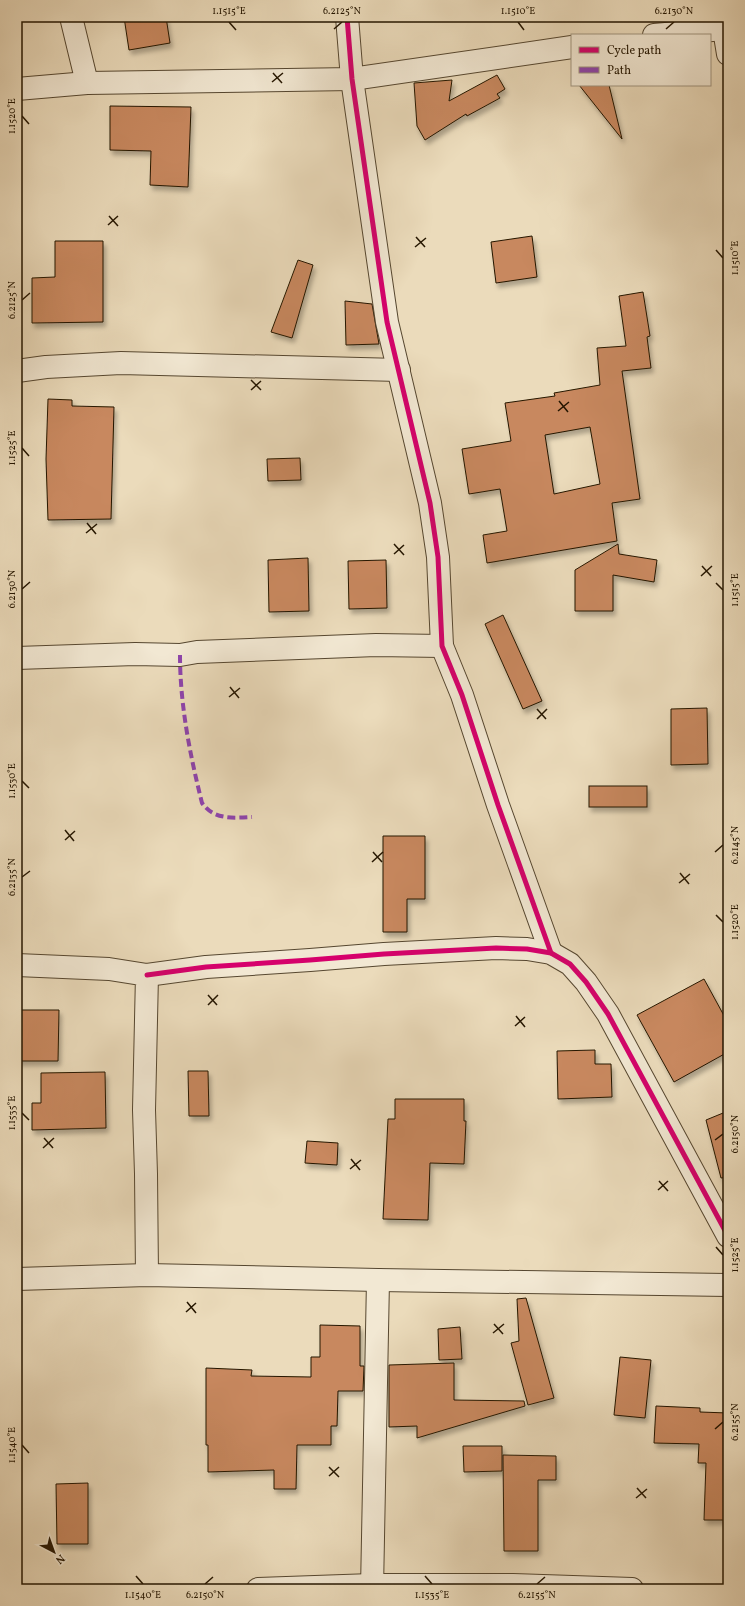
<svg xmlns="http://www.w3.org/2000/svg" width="745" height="1606" font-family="Vollkorn,serif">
  <defs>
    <filter id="shadow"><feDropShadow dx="2.5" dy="4.5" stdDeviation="2" flood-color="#0004"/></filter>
  </defs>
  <rect width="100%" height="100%" fill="#ebdbbb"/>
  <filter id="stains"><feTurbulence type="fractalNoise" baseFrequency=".005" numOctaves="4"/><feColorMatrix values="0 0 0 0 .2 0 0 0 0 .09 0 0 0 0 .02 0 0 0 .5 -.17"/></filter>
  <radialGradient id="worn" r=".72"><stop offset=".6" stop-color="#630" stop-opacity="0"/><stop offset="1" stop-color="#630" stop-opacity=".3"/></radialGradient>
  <g fill="#c8885f" stroke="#251601" fill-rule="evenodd" filter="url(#shadow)">
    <polygon points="124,17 166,17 170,43 129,50"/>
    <polygon points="497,75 505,89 497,94 500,98 467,116 466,114 425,140 417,126 414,83 452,80 449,101"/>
    <polygon points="579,85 609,85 622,139"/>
    <polygon points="110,106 191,107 188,187 150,185 151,151 110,150"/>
    <polygon points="532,236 537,277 496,283 491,242"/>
    <polygon points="55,241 103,241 103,322 32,323 32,278 55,277"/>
    <polygon points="298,260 313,265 292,338 271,332"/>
    <path d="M643,292L650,336L647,337L651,368L622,371L640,499L612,503L617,541L487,563L483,535L507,531L500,489L469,494L462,449L511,441L505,403L555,396L554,393L600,385L597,348L626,346L619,296ZM590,427L600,484L554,494L545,435Z"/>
    <polygon points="345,301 372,304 379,344 346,345"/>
    <polygon points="48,399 72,400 72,406 114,407 111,519 48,520 46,459"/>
    <polygon points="300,458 301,480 268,481 267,459"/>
    <polygon points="618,544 619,554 657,560 654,582 613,575 613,611 575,611 575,570"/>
    <polygon points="308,558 309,611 269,612 268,560"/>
    <polygon points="386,560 387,608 349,609 348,561"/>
    <polygon points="503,615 542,701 523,709 485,624"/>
    <polygon points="707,708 708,764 671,765 671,709"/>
    <rect x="589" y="786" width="58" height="21"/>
    <polygon points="383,836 425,836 425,899 407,899 407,932 383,932"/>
    <polygon points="704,979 728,1023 728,1052 674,1082 637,1015"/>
    <polygon points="17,1010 59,1010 58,1061 17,1061"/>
    <polygon points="595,1050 595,1064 611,1064 612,1097 558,1099 557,1051"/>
    <polygon points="188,1071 208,1071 209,1116 189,1116"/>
    <polygon points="105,1072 106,1128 32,1130 32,1103 41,1103 41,1073"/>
    <polygon points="395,1099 464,1099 464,1121 466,1121 464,1164 430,1163 428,1220 383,1219 388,1119 395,1119"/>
    <polygon points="728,1111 728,1177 721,1178 706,1120"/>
    <polygon points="307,1141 338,1143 337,1165 305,1163"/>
    <polygon points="526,1298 554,1398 528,1405 511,1343 519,1341 517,1299"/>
    <polygon points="320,1325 360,1326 360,1366 364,1366 363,1391 338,1391 337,1426 331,1426 331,1445 297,1445 296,1489 274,1489 274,1470 208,1472 208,1445 206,1445 206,1368 252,1370 251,1376 311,1377 311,1357 320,1357"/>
    <polygon points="460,1327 462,1359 439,1360 438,1329"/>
    <polygon points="620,1357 651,1360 645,1418 614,1415"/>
    <polygon points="454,1363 454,1400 524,1401 525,1406 417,1438 417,1426 389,1427 389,1365"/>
    <polygon points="656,1406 700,1408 700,1412 728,1413 728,1520 704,1520 706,1463 698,1463 699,1444 654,1443"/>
    <polygon points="463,1446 502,1446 502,1471 464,1472"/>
    <polygon points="503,1455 556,1456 556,1480 538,1480 538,1551 504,1551"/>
    <polygon points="88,1483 88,1544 57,1544 56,1484"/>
  </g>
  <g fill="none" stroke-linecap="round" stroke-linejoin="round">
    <g stroke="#564730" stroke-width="24">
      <g id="minor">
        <polyline points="71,17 87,83"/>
        <polyline points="347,17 352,79 387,322 430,503 438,557 442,646 462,695 498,805 551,953"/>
        <polyline points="654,35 724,29"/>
        <polyline points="17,89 87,83 352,79 572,47"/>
        <polyline points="17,371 46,367 121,363 399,370"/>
        <polyline points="17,658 135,654 180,655 197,652 376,645 442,646"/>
        <polyline points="17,965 109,969 147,975 144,1110 146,1174 147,1275"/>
        <polyline points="147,975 206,967 310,960 384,954 496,948 527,949 551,953 570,964 586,982 608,1014 728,1236"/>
        <polyline points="258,1589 372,1585 513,1585 632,1589"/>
        <polyline points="372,1589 378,1280"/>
      </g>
    </g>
    <g stroke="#564730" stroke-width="24">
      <g id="tertiary">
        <polyline points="722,17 728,54"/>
        <polyline points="17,1279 147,1275 378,1280 728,1285"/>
      </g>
    </g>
    <use href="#minor" stroke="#f2e8d3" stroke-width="22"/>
    <use href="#tertiary" stroke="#f2e8d3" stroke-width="22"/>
    <path stroke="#8e44ad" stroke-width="4" stroke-dasharray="8 4" stroke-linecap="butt" d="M180,655C180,705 190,755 202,803C214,820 233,818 252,817"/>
    <g stroke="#f2e8d3" stroke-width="8">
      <g id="cycleway">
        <polyline points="347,17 352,79 387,322 430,503 438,557 442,646 462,695 498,805 551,953"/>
        <polyline points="147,975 206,967 310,960 384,954 496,948 527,949 551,953 570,964 586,982 608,1014 728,1236"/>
      </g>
    </g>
    <use href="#cycleway" stroke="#d6006c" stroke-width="5"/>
  </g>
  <path fill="none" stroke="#251601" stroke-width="1.5" d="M229,22L236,30M518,22L524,30M334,29L342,22M666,29L674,22M273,73L282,83M272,82L283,73M22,116L29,124M109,216L118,226M108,225L118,216M416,237L425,247M415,247L426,238M716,250L723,258M22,300L30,293M251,380L261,390M251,390L261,381M559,401L568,412M558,411L569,402M22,448L29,456M87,523L96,534M86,533L97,524M394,544L404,555M394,554L404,545M702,566L711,576M701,576L712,566M716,583L723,590M22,589L30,582M230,687L239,698M229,697L240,688M537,709L546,719M537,719L547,709M22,781L29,788M65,830L74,841M65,840L75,831M373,852L382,862M715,852L723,845M372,862L383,852M680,873L689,884M22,877L30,871M679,883L690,874M716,915L723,922M208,995L217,1005M208,1005L218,995M516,1016L525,1027M515,1026L525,1017M22,1113L29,1120M44,1138L53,1148M715,1140L723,1134M43,1148L54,1138M351,1159L360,1170M350,1169L361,1160M659,1181L668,1191M658,1190L668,1181M716,1247L723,1255M187,1302L196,1313M186,1312L196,1303M494,1324L503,1334M493,1333L504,1324M715,1429L723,1422M22,1445L29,1453M329,1467L339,1477M329,1476L339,1467M637,1488L646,1498M636,1498L647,1489M136,1576L143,1584M425,1576L432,1584M205,1584L213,1577M537,1584L545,1577"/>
  <rect width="745" height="1606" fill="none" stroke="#ebdbbb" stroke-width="44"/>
  <rect x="571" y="34" width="140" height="52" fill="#f2e8d3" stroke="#a0947f"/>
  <rect x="579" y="47" width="20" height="6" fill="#d6006c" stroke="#a0947f"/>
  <text x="607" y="54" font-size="12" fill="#251601">Cycle path</text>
  <rect x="579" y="67" width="20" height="6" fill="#8e44ad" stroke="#a0947f"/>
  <text x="607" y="74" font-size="12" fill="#251601">Path</text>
  <g transform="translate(54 1552) rotate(139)" stroke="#f2e8d3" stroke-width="3" paint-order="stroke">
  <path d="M0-3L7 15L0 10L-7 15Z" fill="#251601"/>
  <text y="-6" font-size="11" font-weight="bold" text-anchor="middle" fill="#251601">N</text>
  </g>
  <rect x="22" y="22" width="701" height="1562" fill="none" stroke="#251601" stroke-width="1.5"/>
  <g font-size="10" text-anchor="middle" fill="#251601">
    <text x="229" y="14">1.1515°E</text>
    <text x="342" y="14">6.2125°N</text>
    <text x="518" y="14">1.1510°E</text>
    <text x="674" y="14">6.2130°N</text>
    <text transform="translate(11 116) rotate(-90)" y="4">1.1520°E</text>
    <text transform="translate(734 258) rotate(-90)" y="4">1.1510°E</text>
    <text transform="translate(11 300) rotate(-90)" y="4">6.2125°N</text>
    <text transform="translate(11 448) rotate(-90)" y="4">1.1525°E</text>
    <text transform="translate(11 589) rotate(-90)" y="4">6.2130°N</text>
    <text transform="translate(734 590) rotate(-90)" y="4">1.1515°E</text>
    <text transform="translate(11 781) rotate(-90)" y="4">1.1530°E</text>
    <text transform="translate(734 845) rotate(-90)" y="4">6.2145°N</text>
    <text transform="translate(11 877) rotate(-90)" y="4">6.2135°N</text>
    <text transform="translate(734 922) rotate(-90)" y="4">1.1520°E</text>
    <text transform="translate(11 1113) rotate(-90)" y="4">1.1535°E</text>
    <text transform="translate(734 1134) rotate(-90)" y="4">6.2150°N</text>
    <text transform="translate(734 1255) rotate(-90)" y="4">1.1525°E</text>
    <text transform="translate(734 1422) rotate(-90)" y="4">6.2155°N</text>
    <text transform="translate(11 1445) rotate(-90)" y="4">1.1540°E</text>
    <text x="143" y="1598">1.1540°E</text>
    <text x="205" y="1598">6.2150°N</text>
    <text x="432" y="1598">1.1535°E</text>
    <text x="537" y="1598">6.2155°N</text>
  </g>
  <rect width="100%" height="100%" filter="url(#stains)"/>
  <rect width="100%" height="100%" fill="url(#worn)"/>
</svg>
